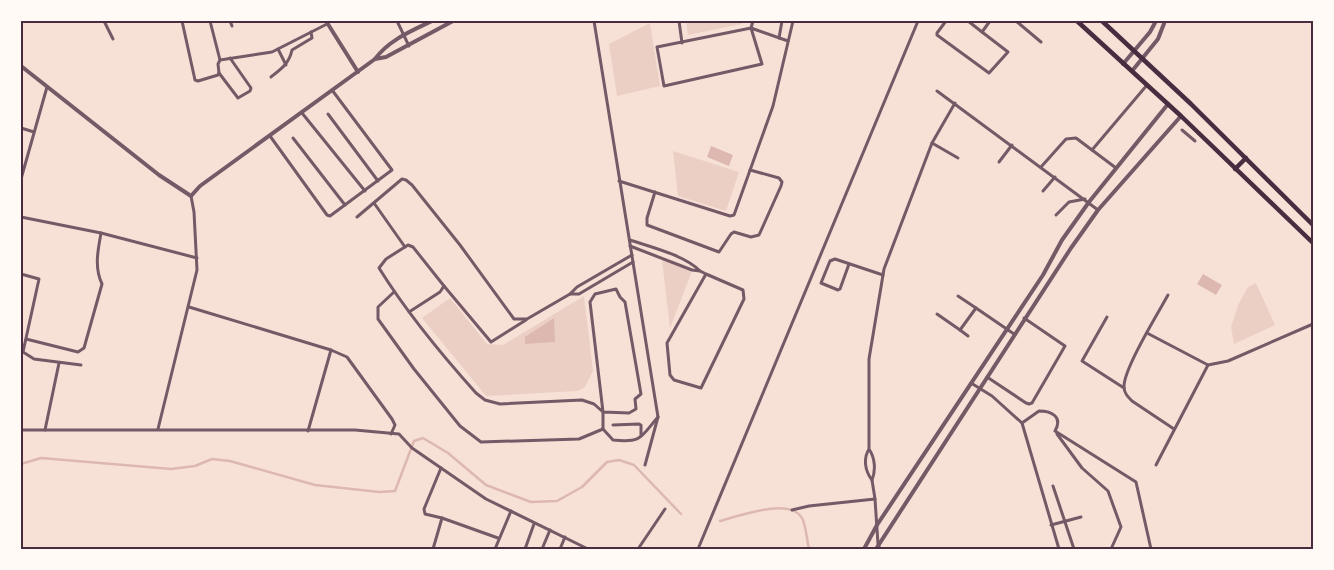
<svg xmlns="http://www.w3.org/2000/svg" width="1334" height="570" font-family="'Open Sans',sans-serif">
  <rect width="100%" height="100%" fill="#f7e1d7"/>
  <g fill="#ebcfc5">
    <polygon points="686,21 743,21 742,24 688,35"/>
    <polygon points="650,23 660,86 617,96 609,44"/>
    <polygon points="673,151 739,172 726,211 678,196"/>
    <polygon points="662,260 692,271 670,328"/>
    <polygon points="1256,283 1275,325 1234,344 1231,327 1238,305 1248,287"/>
    <polygon points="584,296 593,371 585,387 578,391 486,396 422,318 450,298 487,344 503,345"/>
  </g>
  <g fill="#dcb8b0">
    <polygon points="711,146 733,155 729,166 707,157"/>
    <polygon points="1203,274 1222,285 1216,295 1197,284"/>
    <polygon points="554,318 555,342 525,344 525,337"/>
  </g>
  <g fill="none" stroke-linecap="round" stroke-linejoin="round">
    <g stroke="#dcb8b0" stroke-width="2.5">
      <polyline points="21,464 41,458 171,469 195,466 212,459 230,461 315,485 379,492 395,491 414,441 423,438 448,453 486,485 531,502 557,501 582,487 607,462 619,460 634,465 681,514"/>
      <path d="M720,521C738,516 790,497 802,518C806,525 807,541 809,549"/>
    </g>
    <g stroke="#755966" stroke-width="3">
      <polyline points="104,21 113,39"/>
      <polyline points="182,21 195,80 198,81 218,75 219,73 218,64 220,60"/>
      <polyline points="210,21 220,60 272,52 327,24"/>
      <polyline points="230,21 232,26"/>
      <polyline points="397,21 409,46"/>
      <polyline points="594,21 658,417 645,465"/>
      <polyline points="679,21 682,43"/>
      <polyline points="753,21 751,28 762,64 664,86 657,47 751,28 788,41"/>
      <polyline points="946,21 937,33 937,35 989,73 1008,52 982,32 990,21"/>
      <polyline points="968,21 982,32"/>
      <polyline points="1016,21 1041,42"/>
      <polyline points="779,38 782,21"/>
      <polyline points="278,49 286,65"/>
      <polyline points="219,73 238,98 250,91 251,88 230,58"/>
      <path d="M271,77C281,69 289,64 292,50L312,38L311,32"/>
      <polyline points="937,91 1098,210"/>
      <polyline points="302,113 365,191"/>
      <polyline points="328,114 378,181"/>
      <polyline points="21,128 34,132"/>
      <polyline points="1182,130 1195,141"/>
      <polyline points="270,136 327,215 330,216 392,170 332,90"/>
      <polyline points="293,138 345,205"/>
      <polyline points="932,143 958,158"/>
      <polyline points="1092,150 1147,85"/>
      <polyline points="999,162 1012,145"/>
      <polyline points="1041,167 1066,139 1076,138 1116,168"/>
      <polyline points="21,179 47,87"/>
      <polyline points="619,181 730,216 734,215 773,106 793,21"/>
      <polyline points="1043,191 1055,177"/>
      <polyline points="655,192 647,218 647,225 719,252 731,234 734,232 751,237 759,235 781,186 782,182 779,178 750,170"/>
      <polyline points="374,203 405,247"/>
      <polyline points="1056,215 1069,202 1085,199"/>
      <polyline points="21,217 101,233 197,258"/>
      <polyline points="357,217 402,179 406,180 412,185 460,245 514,319 527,319 570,294"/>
      <path d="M630,240C651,247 684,255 700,271L692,270L630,246"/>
      <polyline points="632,255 577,287 570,294 579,294 633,262"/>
      <polyline points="849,264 840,289 838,290 821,283 830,261 835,259 883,275"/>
      <polyline points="700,271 706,274 743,290 744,299 701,388 674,380 670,375 667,343 706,274"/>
      <polyline points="21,274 39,279 23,352 34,359 81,365"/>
      <polyline points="444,286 491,342 526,320"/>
      <polyline points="394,292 378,307 378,319 414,369 460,426 481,442 579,439 603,429"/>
      <path d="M1168,295C1158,313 1123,370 1124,387C1124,393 1128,397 1132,401L1174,429"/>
      <polyline points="958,296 976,308"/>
      <polyline points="189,307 331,350 347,357 392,419 395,425 391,434"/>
      <path d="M409,312L440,292L444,286L413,247L408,245L386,259L379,268C407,313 441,354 476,393L485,400L500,404L582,400L594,404L603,412L629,413L636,409L635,399L641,394L625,302L620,297L616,289L595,294L590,302L603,412V429L613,440C642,443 640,438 658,417"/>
      <polyline points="937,314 960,330 976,308 1014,334"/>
      <polyline points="1107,317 1082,361 1124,388"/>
      <polyline points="960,330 968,336"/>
      <polyline points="1147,333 1208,365 1228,361 1313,324"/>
      <path d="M26,339L78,352L84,348L102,284C94,267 98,250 101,233"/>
      <polyline points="987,377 1026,403 1029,404 1032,403 1065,346 1024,318"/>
      <polyline points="971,383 992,396 1022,423 1059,549"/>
      <path d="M1022,423L1039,411C1052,411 1063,417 1055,431L1136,482L1151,549"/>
      <polyline points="613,425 639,424 641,425 641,436"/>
      <polyline points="158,429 197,270 194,212 191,196"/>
      <polyline points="21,430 355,430 399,434 412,448 486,499 588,549"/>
      <polyline points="45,430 59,363"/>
      <polyline points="308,431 331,350"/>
      <polyline points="1057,434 1082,468 1108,491 1121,527 1111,549"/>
      <path d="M869,449C875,458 876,470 872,480C865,471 863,459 869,449V359L884,269L932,143L955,103"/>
      <polyline points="1156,465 1208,365"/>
      <polyline points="441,468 424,509 425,514 442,518"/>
      <polyline points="872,480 875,499 878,544 880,549"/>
      <polyline points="1053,486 1074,549"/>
      <polyline points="792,510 809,506 875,499"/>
      <polyline points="1051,525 1081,517"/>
      <polyline points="433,549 442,518 498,538"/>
      <polyline points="495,549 511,511"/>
      <polyline points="525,549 534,524"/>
      <polyline points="542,549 550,530"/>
      <polyline points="560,549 565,537"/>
      <polyline points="638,549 665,509"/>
      <polyline points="698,549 918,21"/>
    </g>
    <g stroke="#755966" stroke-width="4">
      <polyline points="326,21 358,72"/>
      <polyline points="375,59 386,57 453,21"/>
      <polyline points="1123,64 1150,32 1156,21"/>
      <path d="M21,66L159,175L191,196L200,186L375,59C389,40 411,31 432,21"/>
      <polyline points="1132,71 1158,39 1165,21"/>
      <polyline points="864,549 877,525 1043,275 1062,240 1089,202 1168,104"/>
      <polyline points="876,549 1071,248 1098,210 1181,116"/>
    </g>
    <g stroke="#4a2c40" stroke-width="4.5">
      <polyline points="1077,21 1181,116 1313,243"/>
      <polyline points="1102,21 1191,104 1313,225"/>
      <polyline points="1235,169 1246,158"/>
    </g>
  </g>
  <rect width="1334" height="570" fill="none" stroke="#fffaf5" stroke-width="45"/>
  <rect x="22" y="22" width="1290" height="526" fill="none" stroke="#4a2c40" stroke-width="2"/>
</svg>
